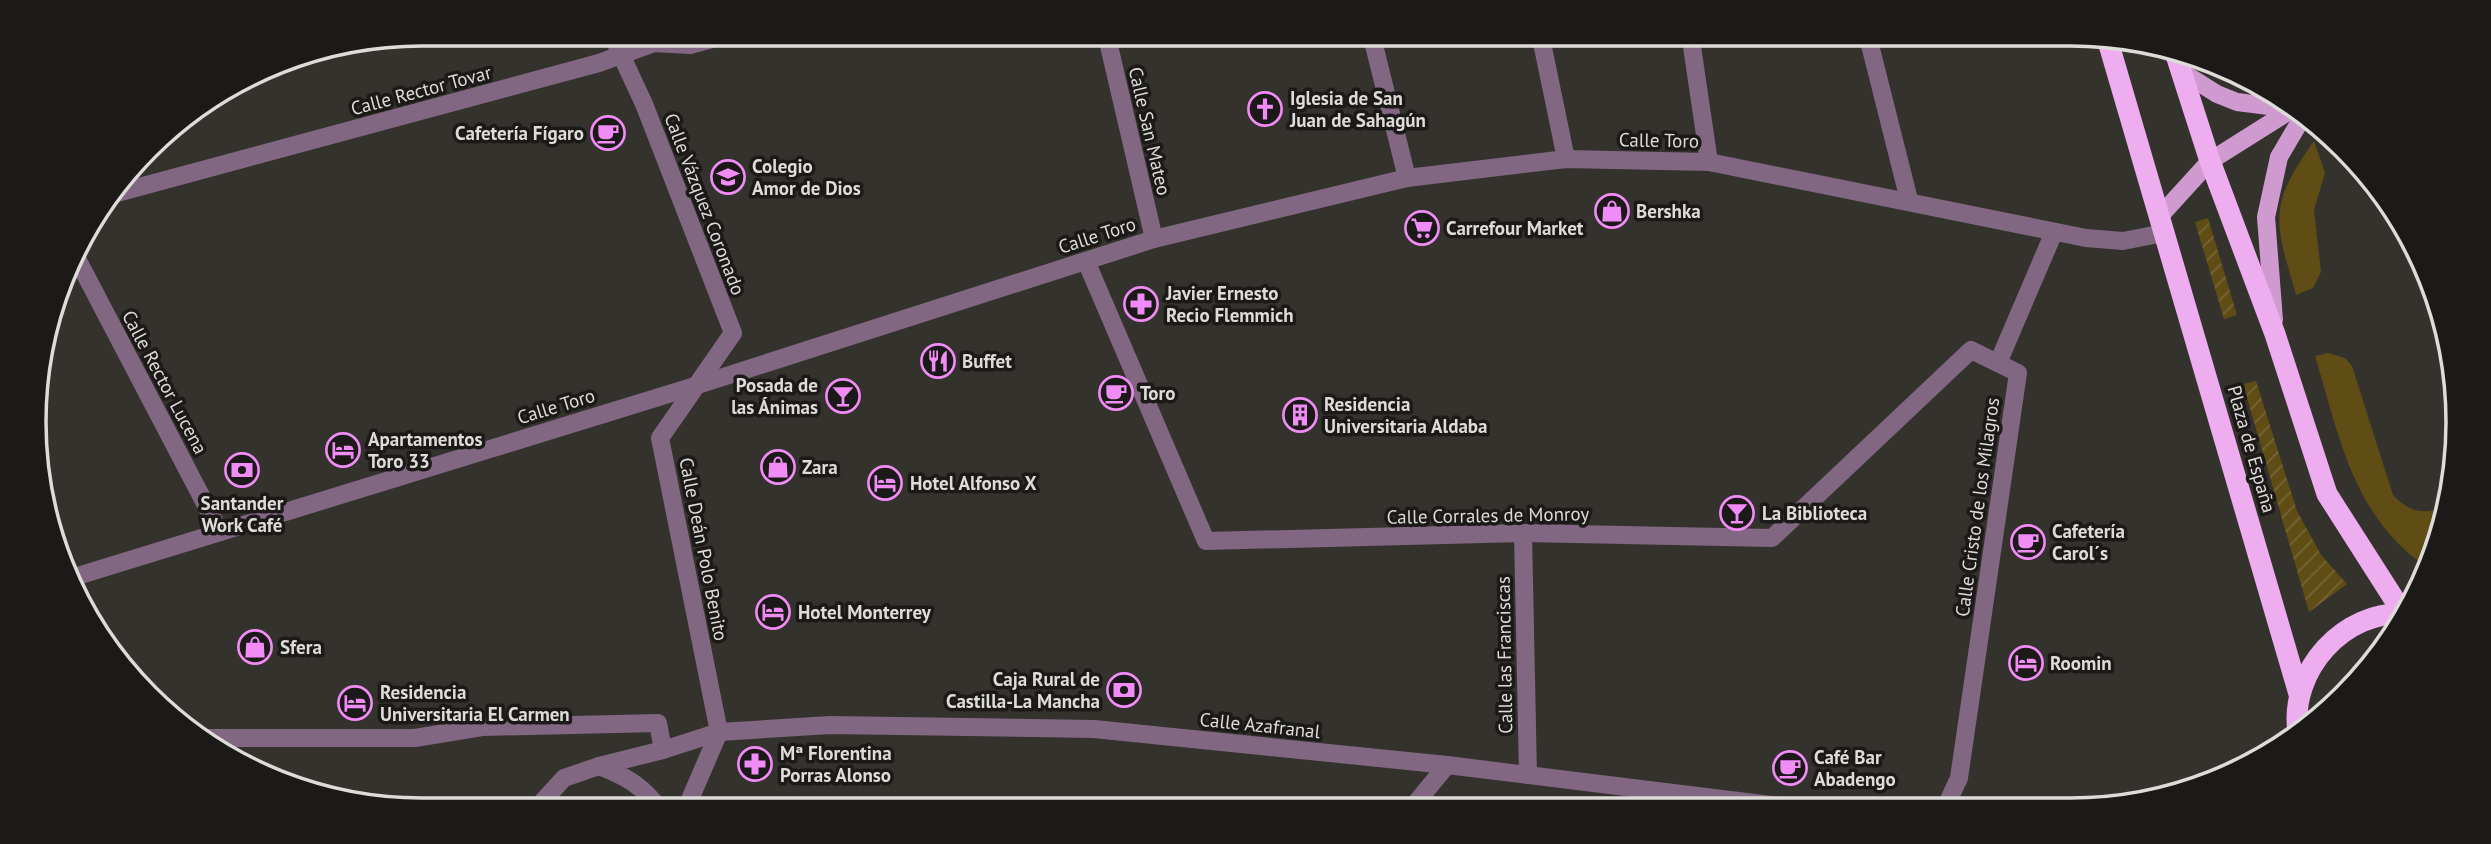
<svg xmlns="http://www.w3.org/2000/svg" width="2491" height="844" font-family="'PT Sans',sans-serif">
  <defs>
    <pattern id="garden-furrows" width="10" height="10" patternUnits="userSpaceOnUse" patternTransform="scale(1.75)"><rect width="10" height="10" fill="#604c15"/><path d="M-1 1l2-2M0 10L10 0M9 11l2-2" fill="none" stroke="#766536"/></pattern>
  </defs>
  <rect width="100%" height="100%" fill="#34322d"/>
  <g fill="#604c15">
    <path d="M2314,141L2325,173L2314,210L2321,272L2313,288L2296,295C2275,221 2267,207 2314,141Z"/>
    <path d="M2328,353L2345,358L2352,366L2393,495C2405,508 2418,514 2435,510L2436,516L2445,518L2426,567C2352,514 2340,438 2315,356Z"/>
  </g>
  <g fill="url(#garden-furrows)">
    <polygon points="2208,218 2237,315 2224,319 2195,222"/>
    <polygon points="2256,381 2297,511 2321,555 2347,584 2309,612 2243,384"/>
  </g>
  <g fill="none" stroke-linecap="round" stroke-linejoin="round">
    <g stroke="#816781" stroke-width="18">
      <polyline points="611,33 644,104 733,333 660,438 719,732"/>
      <polyline points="1106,33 1154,239"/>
      <polyline points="1371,33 1407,178"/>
      <polyline points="1540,33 1566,159"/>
      <polyline points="1690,33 1709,162"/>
      <polyline points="1867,33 1909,200"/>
      <polyline points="117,193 599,63 654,43 690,45 734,33"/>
      <polyline points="73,251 220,532"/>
      <polyline points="1086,261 1206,541 1523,533 1772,538 1971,350 2018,373 1959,778 1945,808"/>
      <polyline points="1998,363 2054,232"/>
      <polyline points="1523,533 1528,775"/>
      <polyline points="71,578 698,385 1154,239 1407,178 1566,159 1709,162 2086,238 2123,241 2164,233"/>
      <polyline points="198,738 415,738 482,727 658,723 663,750"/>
      <path d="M599,766C626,776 644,787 660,810"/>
      <polyline points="1411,809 1447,765"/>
      <polyline points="695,810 691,797 719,732"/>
      <polyline points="534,811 564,778 599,766 663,750 719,732 830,725 1094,729 1447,765 1795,808"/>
    </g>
    <g stroke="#ce9ad0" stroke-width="18">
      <polyline points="2182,72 2217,94 2237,102 2292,109"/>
      <polyline points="2159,217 2210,161 2294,108"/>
      <polyline points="2274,320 2266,217 2279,157 2305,113"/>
    </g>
    <g stroke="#edadef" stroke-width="21">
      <polyline points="2107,38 2299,694"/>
      <polyline points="2174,49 2210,161 2275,334 2327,494 2403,613"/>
      <path d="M2298,732C2289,671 2344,609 2407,614"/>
    </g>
  </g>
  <defs>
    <g id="church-ring" transform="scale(1.75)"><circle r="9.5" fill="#1b1a18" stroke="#f18bf5" stroke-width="1.5"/><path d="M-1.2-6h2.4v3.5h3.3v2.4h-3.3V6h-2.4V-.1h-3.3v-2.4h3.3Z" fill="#f18bf5"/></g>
    <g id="cafe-ring" transform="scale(1.75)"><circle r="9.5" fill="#1b1a18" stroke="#f18bf5" stroke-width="1.5"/><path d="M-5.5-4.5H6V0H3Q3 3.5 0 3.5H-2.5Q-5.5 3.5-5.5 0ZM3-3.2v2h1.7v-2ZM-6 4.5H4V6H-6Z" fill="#f18bf5"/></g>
    <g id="school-ring" transform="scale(1.75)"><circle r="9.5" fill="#1b1a18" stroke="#f18bf5" stroke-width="1.5"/><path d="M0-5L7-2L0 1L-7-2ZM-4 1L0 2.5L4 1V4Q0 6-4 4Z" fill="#f18bf5"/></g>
    <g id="shop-ring" transform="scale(1.75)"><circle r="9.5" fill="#1b1a18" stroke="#f18bf5" stroke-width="1.5"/><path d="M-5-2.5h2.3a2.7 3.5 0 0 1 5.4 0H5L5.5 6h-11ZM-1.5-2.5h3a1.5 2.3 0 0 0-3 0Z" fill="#f18bf5"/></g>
    <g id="supermarket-ring" transform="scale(1.75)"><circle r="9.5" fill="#1b1a18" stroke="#f18bf5" stroke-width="1.5"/><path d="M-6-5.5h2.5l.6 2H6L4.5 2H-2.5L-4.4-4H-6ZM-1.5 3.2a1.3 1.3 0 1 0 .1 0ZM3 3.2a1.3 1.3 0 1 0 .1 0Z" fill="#f18bf5"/></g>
    <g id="pharmacy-ring" transform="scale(1.75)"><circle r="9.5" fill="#1b1a18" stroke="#f18bf5" stroke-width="1.5"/><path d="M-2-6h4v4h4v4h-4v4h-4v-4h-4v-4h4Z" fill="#f18bf5"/></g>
    <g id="restaurant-ring" transform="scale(1.75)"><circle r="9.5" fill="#1b1a18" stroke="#f18bf5" stroke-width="1.5"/><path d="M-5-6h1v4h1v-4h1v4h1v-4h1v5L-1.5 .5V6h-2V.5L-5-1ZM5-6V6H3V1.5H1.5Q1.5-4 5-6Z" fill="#f18bf5"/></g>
    <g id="bar-ring" transform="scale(1.75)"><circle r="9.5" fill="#1b1a18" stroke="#f18bf5" stroke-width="1.5"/><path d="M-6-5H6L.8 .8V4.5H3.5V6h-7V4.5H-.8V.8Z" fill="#f18bf5"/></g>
    <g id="building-ring" transform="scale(1.75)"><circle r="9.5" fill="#1b1a18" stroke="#f18bf5" stroke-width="1.5"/><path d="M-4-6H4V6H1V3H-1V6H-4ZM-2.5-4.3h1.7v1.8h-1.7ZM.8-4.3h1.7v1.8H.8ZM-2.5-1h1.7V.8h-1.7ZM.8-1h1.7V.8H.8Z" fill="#f18bf5"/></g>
    <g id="hotel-ring" transform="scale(1.75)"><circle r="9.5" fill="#1b1a18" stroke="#f18bf5" stroke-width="1.5"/><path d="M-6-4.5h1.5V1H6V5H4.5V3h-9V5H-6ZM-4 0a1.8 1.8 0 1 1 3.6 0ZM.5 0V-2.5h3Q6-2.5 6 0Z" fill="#f18bf5"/></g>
    <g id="bank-ring" transform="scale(1.75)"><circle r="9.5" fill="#1b1a18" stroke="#f18bf5" stroke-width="1.5"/><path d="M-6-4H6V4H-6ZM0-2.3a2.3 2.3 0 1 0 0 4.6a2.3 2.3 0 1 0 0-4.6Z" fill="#f18bf5"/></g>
  </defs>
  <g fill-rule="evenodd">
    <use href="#church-ring" x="1265" y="109"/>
    <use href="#cafe-ring" x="608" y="133"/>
    <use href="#school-ring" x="728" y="177"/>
    <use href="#shop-ring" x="1612" y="211"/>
    <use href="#supermarket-ring" x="1422" y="228"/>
    <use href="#pharmacy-ring" x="1141" y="304"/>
    <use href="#restaurant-ring" x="938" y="361"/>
    <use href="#cafe-ring" x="1116" y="393"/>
    <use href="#bar-ring" x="843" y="396"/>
    <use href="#building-ring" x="1300" y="415"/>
    <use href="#hotel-ring" x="343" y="450"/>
    <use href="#shop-ring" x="778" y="467"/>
    <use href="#bank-ring" x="242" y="470"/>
    <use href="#hotel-ring" x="885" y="483"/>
    <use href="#bar-ring" x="1737" y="513"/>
    <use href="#cafe-ring" x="2028" y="542"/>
    <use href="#hotel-ring" x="773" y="612"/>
    <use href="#shop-ring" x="255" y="647"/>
    <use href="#hotel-ring" x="2026" y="663"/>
    <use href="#bank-ring" x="1124" y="690"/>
    <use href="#hotel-ring" x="355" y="703"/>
    <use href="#pharmacy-ring" x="755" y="764"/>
    <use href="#cafe-ring" x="1790" y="768"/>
  </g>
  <g text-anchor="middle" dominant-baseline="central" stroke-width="7" stroke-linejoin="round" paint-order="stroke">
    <g font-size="19" fill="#dedcd9" stroke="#1b1a18">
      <text transform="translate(421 90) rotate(-15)">Calle Rector Tovar</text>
      <text transform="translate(1150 131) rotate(77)">Calle San Mateo</text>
      <text transform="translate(1659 140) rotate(1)">Calle Toro</text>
      <text transform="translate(705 204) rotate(69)">Calle Vázquez Coronado</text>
      <text transform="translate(1097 235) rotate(-18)">Calle Toro</text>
      <text transform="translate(165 382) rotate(62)">Calle Rector Lucena</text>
      <text transform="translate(556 406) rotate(-17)">Calle Toro</text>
      <text transform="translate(2252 449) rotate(74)">Plaza de España</text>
      <text transform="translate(1977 507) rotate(-82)">Calle Cristo de los Milagros</text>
      <text transform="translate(1488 515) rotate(-1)">Calle Corrales de Monroy</text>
      <text transform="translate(704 549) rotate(79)">Calle Deán Polo Benito</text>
      <text transform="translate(1504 655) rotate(-91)">Calle las Franciscas</text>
      <text transform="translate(1260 725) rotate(6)">Calle Azafranal</text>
    </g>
    <g font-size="19" font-weight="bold" fill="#dedcd9" stroke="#1b1a18" text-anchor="start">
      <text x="1290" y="98">Iglesia de San<tspan x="1290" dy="22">Juan de Sahagún</tspan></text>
      <text x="584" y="133" text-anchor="end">Cafetería Fígaro</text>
      <text x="752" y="166">Colegio<tspan x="752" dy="22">Amor de Dios</tspan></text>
      <text x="1636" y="211">Bershka</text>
      <text x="1446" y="228">Carrefour Market</text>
      <text x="1166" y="293">Javier Ernesto<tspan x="1166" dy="22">Recio Flemmich</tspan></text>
      <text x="962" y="361">Buffet</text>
      <text x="818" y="385" text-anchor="end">Posada de<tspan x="818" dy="22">las Ánimas</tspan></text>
      <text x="1140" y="393">Toro</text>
      <text x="1324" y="404">Residencia<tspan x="1324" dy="22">Universitaria Aldaba</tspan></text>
      <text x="368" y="439">Apartamentos<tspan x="368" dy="22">Toro 33</tspan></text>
      <text x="802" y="467">Zara</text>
      <text x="910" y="483">Hotel Alfonso X</text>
      <text x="242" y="503" text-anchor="middle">Santander<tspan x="242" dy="22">Work Café</tspan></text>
      <text x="1762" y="513">La Biblioteca</text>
      <text x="2052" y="531">Cafetería<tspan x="2052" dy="22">Carol´s</tspan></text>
      <text x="798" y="612">Hotel Monterrey</text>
      <text x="280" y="647">Sfera</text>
      <text x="2050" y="663">Roomin</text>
      <text x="1100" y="679" text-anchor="end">Caja Rural de<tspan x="1100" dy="22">Castilla-La Mancha</tspan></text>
      <text x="380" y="692">Residencia<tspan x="380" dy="22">Universitaria El Carmen</tspan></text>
      <text x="780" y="753">Mª Florentina<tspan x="780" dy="22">Porras Alonso</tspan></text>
      <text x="1814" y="757">Café Bar<tspan x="1814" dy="22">Abadengo</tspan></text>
    </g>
  </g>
  <path d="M0 0H2491V844H0ZM422 46H2070A376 376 0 0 1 2446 422V422A376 376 0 0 1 2070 798H422A376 376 0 0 1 46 422V422A376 376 0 0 1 422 46Z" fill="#1b1a18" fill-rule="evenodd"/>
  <path fill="none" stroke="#dedcd9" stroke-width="3.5" d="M422 46H2070A376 376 0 0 1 2446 422V422A376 376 0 0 1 2070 798H422A376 376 0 0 1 46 422V422A376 376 0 0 1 422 46Z"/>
</svg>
